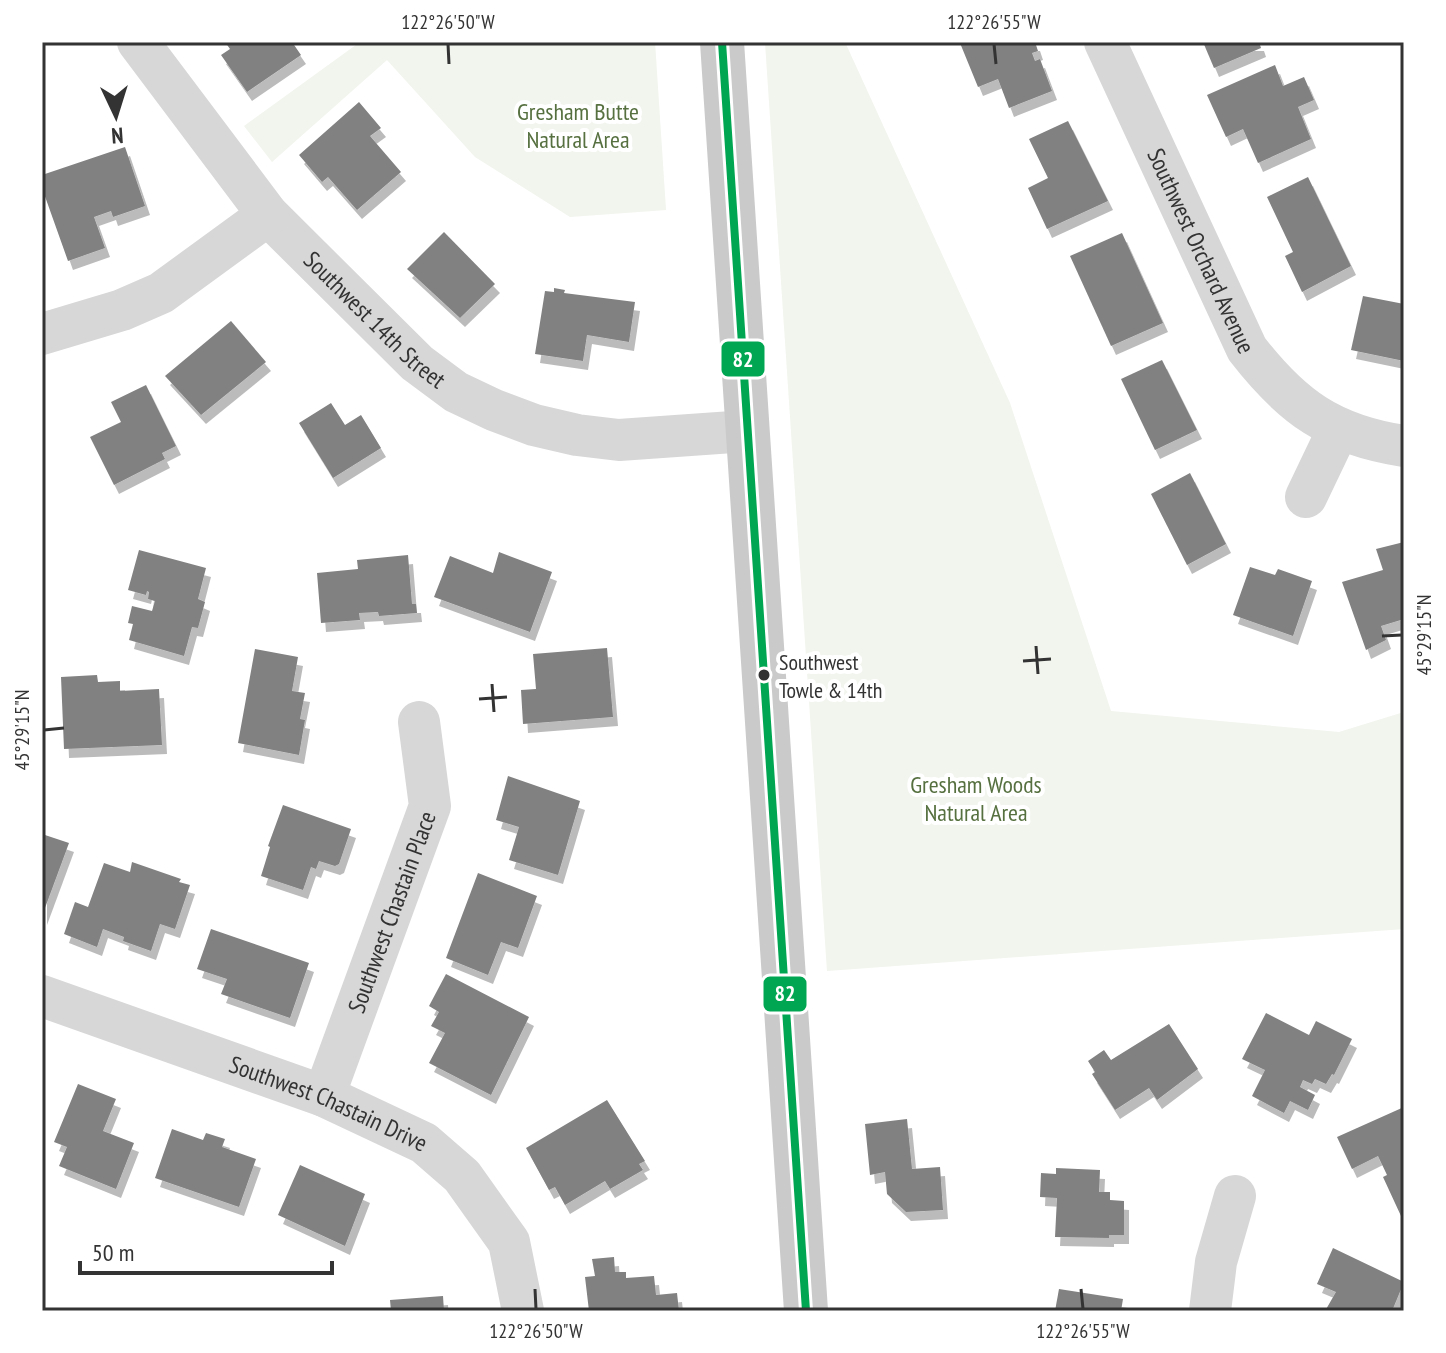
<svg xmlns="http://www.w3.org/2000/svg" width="1446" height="1353" font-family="'PT Sans Narrow',sans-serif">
  <defs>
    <filter id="shadow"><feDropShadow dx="5" dy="9" stdDeviation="0" flood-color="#0004"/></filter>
  </defs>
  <rect width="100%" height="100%" fill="#fff"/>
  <g fill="#f1f5ed">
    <polygon points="360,42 655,42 666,210 570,217 475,157 387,60 272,162 244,126"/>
    <polygon points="765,42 845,42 1010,403 1111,711 1339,732 1404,712 1404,929 827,971"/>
  </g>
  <g fill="#818181" filter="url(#shadow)">
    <polygon points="225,42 292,42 301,55 247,92 221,55 230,49"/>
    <polygon points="964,42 1035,42 1038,51 1032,53 1035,61 1040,59 1052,91 1009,108 998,79 978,87 960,43"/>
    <polygon points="1203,42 1259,42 1261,48 1214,68"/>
    <polygon points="1275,65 1283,86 1304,77 1314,100 1298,107 1311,139 1258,163 1243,129 1226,137 1207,95"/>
    <polygon points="359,102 381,128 370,136 401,172 357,210 328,177 322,182 299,155"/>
    <polygon points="1068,121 1108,201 1047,229 1028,188 1048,178 1029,139"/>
    <polygon points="125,147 145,206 113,217 111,211 94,217 105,248 68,261 42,188 42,175"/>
    <polygon points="1308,177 1351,266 1302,292 1285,256 1293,252 1267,197"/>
    <polygon points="444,232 495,284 460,318 407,269"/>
    <polygon points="1122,233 1163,323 1111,346 1070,256"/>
    <polygon points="554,288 565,290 564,293 635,302 629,342 587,335 583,361 535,354 545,291 554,292"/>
    <polygon points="1363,296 1404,304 1404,361 1351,350"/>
    <polygon points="231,321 266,362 201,415 165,376"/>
    <polygon points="1162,360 1197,430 1155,450 1121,379"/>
    <polygon points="146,385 176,446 162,453 165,459 114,485 90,437 121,422 111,402"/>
    <polygon points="331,403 345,425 361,415 381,448 333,478 299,423"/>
    <polygon points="1190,473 1226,544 1187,565 1151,494"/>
    <polygon points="1404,542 1404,619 1381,626 1386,640 1366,650 1342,582 1383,570 1376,549"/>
    <polygon points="139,550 206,568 198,599 205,602 198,628 192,627 184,656 129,640 133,624 128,623 132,606 152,611 155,601 148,599 149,592 147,591 146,595 128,590"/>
    <polygon points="499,552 552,572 530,632 434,597 450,556 493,573"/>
    <polygon points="408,555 412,604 416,604 417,613 379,616 378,612 359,613 360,620 321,623 317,573 358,569 357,560"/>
    <polygon points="1250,567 1275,575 1278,569 1312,581 1293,636 1233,615"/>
    <polygon points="607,648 613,717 523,724 521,690 536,689 533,654"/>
    <polygon points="255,649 298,657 292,691 305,693 300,719 305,720 299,755 238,743"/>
    <polygon points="97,675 98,682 120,681 120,691 159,689 162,745 64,749 61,677"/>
    <polygon points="508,776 580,801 558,875 509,860 519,827 496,820"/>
    <polygon points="283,805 351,829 339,864 335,866 319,861 316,869 311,867 303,890 261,876 270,847 268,846"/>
    <polygon points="42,834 69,843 42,916"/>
    <polygon points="132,862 181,879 179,882 190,885 175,929 160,924 151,951 123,941 124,937 103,929 97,947 64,934 75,902 88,907 104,863 130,872"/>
    <polygon points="478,873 537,896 518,948 501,942 488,975 446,958"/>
    <polygon points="211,929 309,963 290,1018 221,994 227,979 197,969"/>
    <polygon points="446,974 529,1017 491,1095 429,1063 445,1033 431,1026 439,1012 429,1006"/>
    <polygon points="1266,1013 1309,1035 1316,1021 1352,1039 1334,1075 1332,1074 1326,1084 1315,1079 1312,1084 1303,1080 1300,1087 1315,1095 1308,1110 1290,1101 1284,1113 1252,1096 1265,1070 1242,1059"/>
    <polygon points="1169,1024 1198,1069 1157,1100 1149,1088 1115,1110 1092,1074 1095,1072 1088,1061 1104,1050 1111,1060"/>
    <polygon points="78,1084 116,1099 103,1131 134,1143 116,1189 59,1166 67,1147 54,1142"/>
    <polygon points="607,1100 645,1161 639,1164 643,1170 610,1189 605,1181 565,1205 555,1187 549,1190 526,1148"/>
    <polygon points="1404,1107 1404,1214 1401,1216 1383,1177 1387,1175 1378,1156 1352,1169 1337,1137"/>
    <polygon points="907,1119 912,1169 940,1167 943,1210 906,1212 887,1194 885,1172 870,1175 865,1124"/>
    <polygon points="172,1129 203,1140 206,1133 225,1139 222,1147 256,1159 239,1207 155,1178"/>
    <polygon points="300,1165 365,1194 345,1246 278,1215"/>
    <polygon points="1056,1168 1100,1170 1099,1192 1110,1192 1110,1200 1124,1201 1124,1235 1109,1235 1109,1238 1055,1237 1057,1198 1040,1197 1041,1173 1056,1174"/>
    <polygon points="1333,1248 1404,1282 1392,1311 1325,1311 1336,1292 1317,1284"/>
    <polygon points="614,1257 615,1272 626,1272 626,1278 654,1276 656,1295 677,1293 679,1311 589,1311 585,1277 595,1276 592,1259"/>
    <polygon points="1059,1289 1123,1299 1121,1311 1055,1311"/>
    <polygon points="443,1296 444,1311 391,1311 390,1300"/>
  </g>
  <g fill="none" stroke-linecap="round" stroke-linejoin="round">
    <g stroke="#d7d7d7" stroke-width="42">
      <path id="s1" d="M138,42L268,215L417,363L456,392L494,410L534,425L577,435L619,440L747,431"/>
      <path id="s2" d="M1105,42L1247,349C1292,407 1331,435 1404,446"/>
      <polyline points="42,334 122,310 161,293 268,215"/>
      <polyline points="1306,497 1338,430"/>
      <path id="s3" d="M42,996L324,1096L424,1143L462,1176L509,1242L523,1311"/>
      <path id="s4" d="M324,1096L430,806L419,722"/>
      <polyline points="1210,1311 1216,1262 1235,1196"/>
    </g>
    <polyline stroke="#cacaca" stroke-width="44" points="722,42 806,1311"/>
    <g stroke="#fff" stroke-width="14">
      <polyline id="bus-1" points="722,42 806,1311"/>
    </g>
    <use href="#bus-1" stroke="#00a651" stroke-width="8"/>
  </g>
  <path fill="none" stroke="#333" stroke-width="3" d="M448,44L449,64M994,44L996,64M1382,636L1402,635M1036,646L1038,674M1023,661L1051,659M492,684L494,712M479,699L507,697M44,730L64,728M535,1289L536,1309M1081,1289L1083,1309"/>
  <circle fill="#333" stroke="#fff" stroke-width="3" cx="764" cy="675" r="7"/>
  <g text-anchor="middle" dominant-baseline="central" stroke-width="8" stroke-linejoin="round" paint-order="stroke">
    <g font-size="22" fill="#333" stroke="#fff" text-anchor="start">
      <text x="779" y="662">Southwest<tspan x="779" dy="28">Towle &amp; 14th</tspan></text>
    </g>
    <g font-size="24" fill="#56703f" stroke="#fff">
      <text x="578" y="111">Gresham Butte<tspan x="578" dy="28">Natural Area</tspan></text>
      <text x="976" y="784">Gresham Woods<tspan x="976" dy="28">Natural Area</tspan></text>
    </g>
    <g font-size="24" fill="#333" stroke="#fff">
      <text stroke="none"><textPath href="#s2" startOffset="230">Southwest Orchard Avenue</textPath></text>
      <text stroke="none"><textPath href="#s1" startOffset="366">Southwest 14th Street</textPath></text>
      <text stroke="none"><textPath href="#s4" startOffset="196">Southwest Chastain Place</textPath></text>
      <text stroke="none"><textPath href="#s3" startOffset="306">Southwest Chastain Drive</textPath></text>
    </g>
  </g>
  <g stroke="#fff" stroke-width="3">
    <rect x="720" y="340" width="46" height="38" rx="8" fill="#00a651"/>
    <rect x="762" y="975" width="46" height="38" rx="8" fill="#00a651"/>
  </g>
  <g font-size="22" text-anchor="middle" font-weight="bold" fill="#fff">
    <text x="743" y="367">82</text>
    <text x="785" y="1001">82</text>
  </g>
  <rect width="1446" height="1353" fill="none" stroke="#ffffff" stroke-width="88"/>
  <g transform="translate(116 116) rotate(176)" stroke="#ffffff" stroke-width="6" paint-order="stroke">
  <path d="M0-6L14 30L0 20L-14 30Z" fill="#333333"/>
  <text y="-12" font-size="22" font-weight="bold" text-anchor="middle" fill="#333333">N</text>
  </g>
  <path d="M80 1261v12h252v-12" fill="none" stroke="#333333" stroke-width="4"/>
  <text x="92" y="1261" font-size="24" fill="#333333" stroke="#ffffff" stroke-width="6" paint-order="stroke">50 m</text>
  <rect x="44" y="44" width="1358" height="1265" fill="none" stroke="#333" stroke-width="3"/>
  <g font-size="20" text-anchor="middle" fill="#333">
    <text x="448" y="29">122°26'50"W</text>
    <text x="994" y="29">122°26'55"W</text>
    <text transform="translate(1424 635) rotate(-90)" y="7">45°29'15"N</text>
    <text transform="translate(22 730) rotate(-90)" y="7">45°29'15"N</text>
    <text x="536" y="1338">122°26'50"W</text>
    <text x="1083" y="1338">122°26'55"W</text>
  </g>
</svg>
